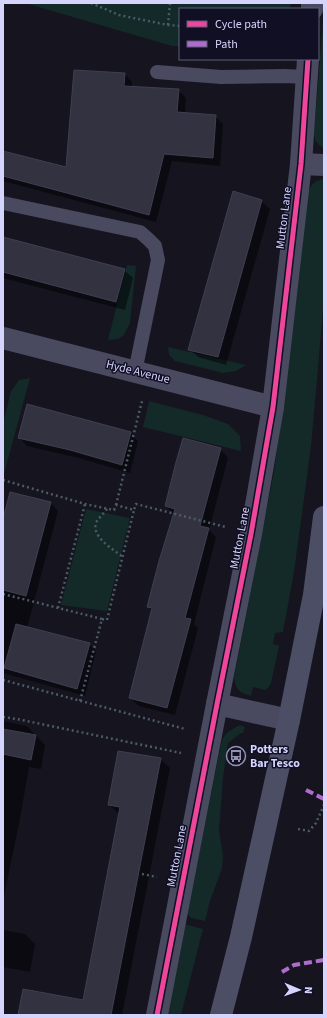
<svg xmlns="http://www.w3.org/2000/svg" width="327" height="1018" font-family="'Source Sans 3',sans-serif">
  <rect width="100%" height="100%" fill="#15141f"/>
  <g fill="#132a29">
    <polygon points="25,3 291,3 290,9 180,9 180,46 172,46"/>
    <path d="M324,9V148C317,145 315,141 314,134Z"/>
    <path d="M324,179V295L318,369L311,446L303,506L294,572L283,632L275,633L273,644L279,646L271,683L269,687L265,690L253,687L251,696C239,692 236,690 234,678L274,472L298,287L308,192C312,183 314,181 324,179Z"/>
    <polygon points="127,265 136,266 130,323 124,335 118,339 108,340"/>
    <polygon points="168,347 246,365 236,371 223,373 175,361 169,355"/>
    <polygon points="30,378 4,474 3,478 3,423 11,391 19,380"/>
    <polygon points="149,401 203,415 228,424 240,436 241,451 143,427"/>
    <polygon points="86,509 130,518 107,611 61,605"/>
    <path d="M240,725L245,727L243,733H241L228,743L223,778L219,830L223,856L222,868L210,901L205,921L191,918L187,913L222,740C226,732 232,729 240,725Z"/>
    <polygon points="184,924 203,929 181,1015 168,1015"/>
  </g>
  <g fill="#0007">
    <polygon points="125,74 132,82 132,87 178,90 186,98 185,113 215,116 223,124 220,166 172,161 156,222 3,181 3,152 67,169"/>
    <polygon points="261,201 270,209 226,365 198,357 190,349"/>
    <polygon points="3,238 124,270 133,278 125,310 3,278"/>
    <polygon points="130,433 138,441 130,473 79,458 27,446 19,437"/>
    <polygon points="220,449 228,458 209,530 216,537 194,624 198,628 175,715 139,706 130,698 153,611 148,607 174,514 166,506"/>
    <polygon points="11,493 51,503 58,511 27,628 89,644 96,651 85,696 3,673 3,521"/>
    <polygon points="3,721 27,726 45,745 41,769 29,767 19,824 3,900"/>
    <polygon points="160,759 170,768 122,1015 19,1015 84,1001 119,814 109,805"/>
    <polygon points="3,930 25,934 35,944 30,972 3,967"/>
  </g>
  <g fill="#333241" stroke="#403f52">
    <polygon points="74,70 125,73 124,86 179,89 177,112 216,115 213,158 164,154 149,215 3,176 3,151 66,167"/>
    <polygon points="233,191 262,200 218,357 188,350"/>
    <polygon points="3,237 125,269 116,302 3,272"/>
    <polygon points="27,404 131,432 122,465 70,450 18,438"/>
    <polygon points="183,438 221,448 200,526 209,528 185,618 191,619 167,708 129,698 152,608 147,607 159,561 175,509 165,506 176,462"/>
    <polygon points="10,492 51,502 26,596 3,590 3,519"/>
    <polygon points="16,624 90,643 77,689 4,668"/>
    <polygon points="3,729 36,735 31,760 3,754"/>
    <polygon points="118,751 161,758 111,1015 18,1015 23,989 83,1000 120,807 108,805"/>
  </g>
  <g fill="none" stroke-linecap="round" stroke-linejoin="round">
    <g stroke="#4b5b66" stroke-width="2.5" stroke-dasharray="2 3" stroke-linecap="butt">
      <polyline points="91,3 119,15 168,25 180,26"/>
      <polyline points="168,25 170,3"/>
      <polyline points="3,480 85,504 114,510 116,505 134,510 136,504 226,527"/>
      <polyline points="116,505 142,401"/>
      <path d="M107,509C104,513 100,517 97,521C89,536 113,549 123,557"/>
      <polyline points="3,594 102,619"/>
      <polyline points="58,608 85,504"/>
      <polyline points="3,680 185,729"/>
      <polyline points="80,701 102,619 107,620 134,510"/>
      <polyline points="3,717 17,719 181,753"/>
      <polyline points="298,829 309,831 316,823 324,805"/>
      <polyline points="142,874 157,877"/>
    </g>
    <g stroke="#494a60" stroke-width="14">
      <polyline points="157,72 221,77 284,76 307,77"/>
      <polyline points="3,203 140,232 148,239 155,246 158,260 135,372"/>
    </g>
    <g stroke="#494a60" stroke-width="22">
      <polyline points="312,9 312,3"/>
      <polyline points="301,164 324,165"/>
      <polyline points="3,338 273,407"/>
      <polyline points="217,704 289,720"/>
      <polyline points="157,1015 217,704 251,534 273,407 301,164 308,59"/>
    </g>
    <polyline stroke="#4c4e65" stroke-width="22" points="221,1015 241,937 289,720 314,595 324,517"/>
    <g stroke="#b06ccc" stroke-width="4" stroke-dasharray="8 4" stroke-linecap="butt">
      <polyline points="306,790 324,799"/>
      <polyline points="282,972 294,965 324,960"/>
    </g>
    <g stroke="#110f24" stroke-width="8">
      <polyline id="cycleway" points="157,1015 217,704 251,534 273,407 301,164 308,59"/>
    </g>
    <use href="#cycleway" stroke="#ed469a" stroke-width="5"/>
  </g>
  <defs>
    <g id="bus-ring" transform="scale(1)"><circle r="9.5" fill="#110f24" stroke="#9291af" stroke-width="1.5"/><path d="M-5-6H5V4H4V6H2V4H-2V6H-4V4H-5ZM-3.5-4V0h7V-4ZM-3.5 1.2v1.5H-2V1.2ZM2 1.2v1.5H3.5V1.2Z" fill="#9291af"/></g>
  </defs>
  <g fill-rule="evenodd">
    <use href="#bus-ring" x="236" y="756"/>
  </g>
  <g text-anchor="middle" dominant-baseline="central" stroke-width="3" stroke-linejoin="round" paint-order="stroke">
    <g font-size="12" fill="#d5d4fd" stroke="#110f24">
      <text transform="translate(284 218) rotate(-83)">Mutton Lane</text>
      <text transform="translate(138 372) rotate(14)">Hyde Avenue</text>
      <text transform="translate(240 538) rotate(-79)">Mutton Lane</text>
      <text transform="translate(177 856) rotate(-79)">Mutton Lane</text>
    </g>
    <g font-size="12" font-weight="bold" fill="#d5d4fd" stroke="#110f24" text-anchor="start">
      <text x="250" y="749">Potters<tspan x="250" dy="14">Bar Tesco</tspan></text>
    </g>
  </g>
  <rect width="327" height="1018" fill="none" stroke="#d5d4fd" stroke-width="8"/>
  <rect x="179" y="8" width="140" height="52" fill="#110f24" stroke="#5f5e7b"/>
  <rect x="187" y="21" width="20" height="6" fill="#ed469a" stroke="#5f5e7b"/>
  <text x="215" y="28" font-size="12" fill="#d5d4fd">Cycle path</text>
  <rect x="187" y="41" width="20" height="6" fill="#b06ccc" stroke="#5f5e7b"/>
  <text x="215" y="48" font-size="12" fill="#d5d4fd">Path</text>
  <g transform="translate(299 990) rotate(92)" stroke="#110f24" stroke-width="3" paint-order="stroke">
  <path d="M0-3L7 15L0 10L-7 15Z" fill="#d5d4fd"/>
  <text y="-6" font-size="11" font-weight="bold" text-anchor="middle" fill="#d5d4fd">N</text>
  </g>
</svg>
